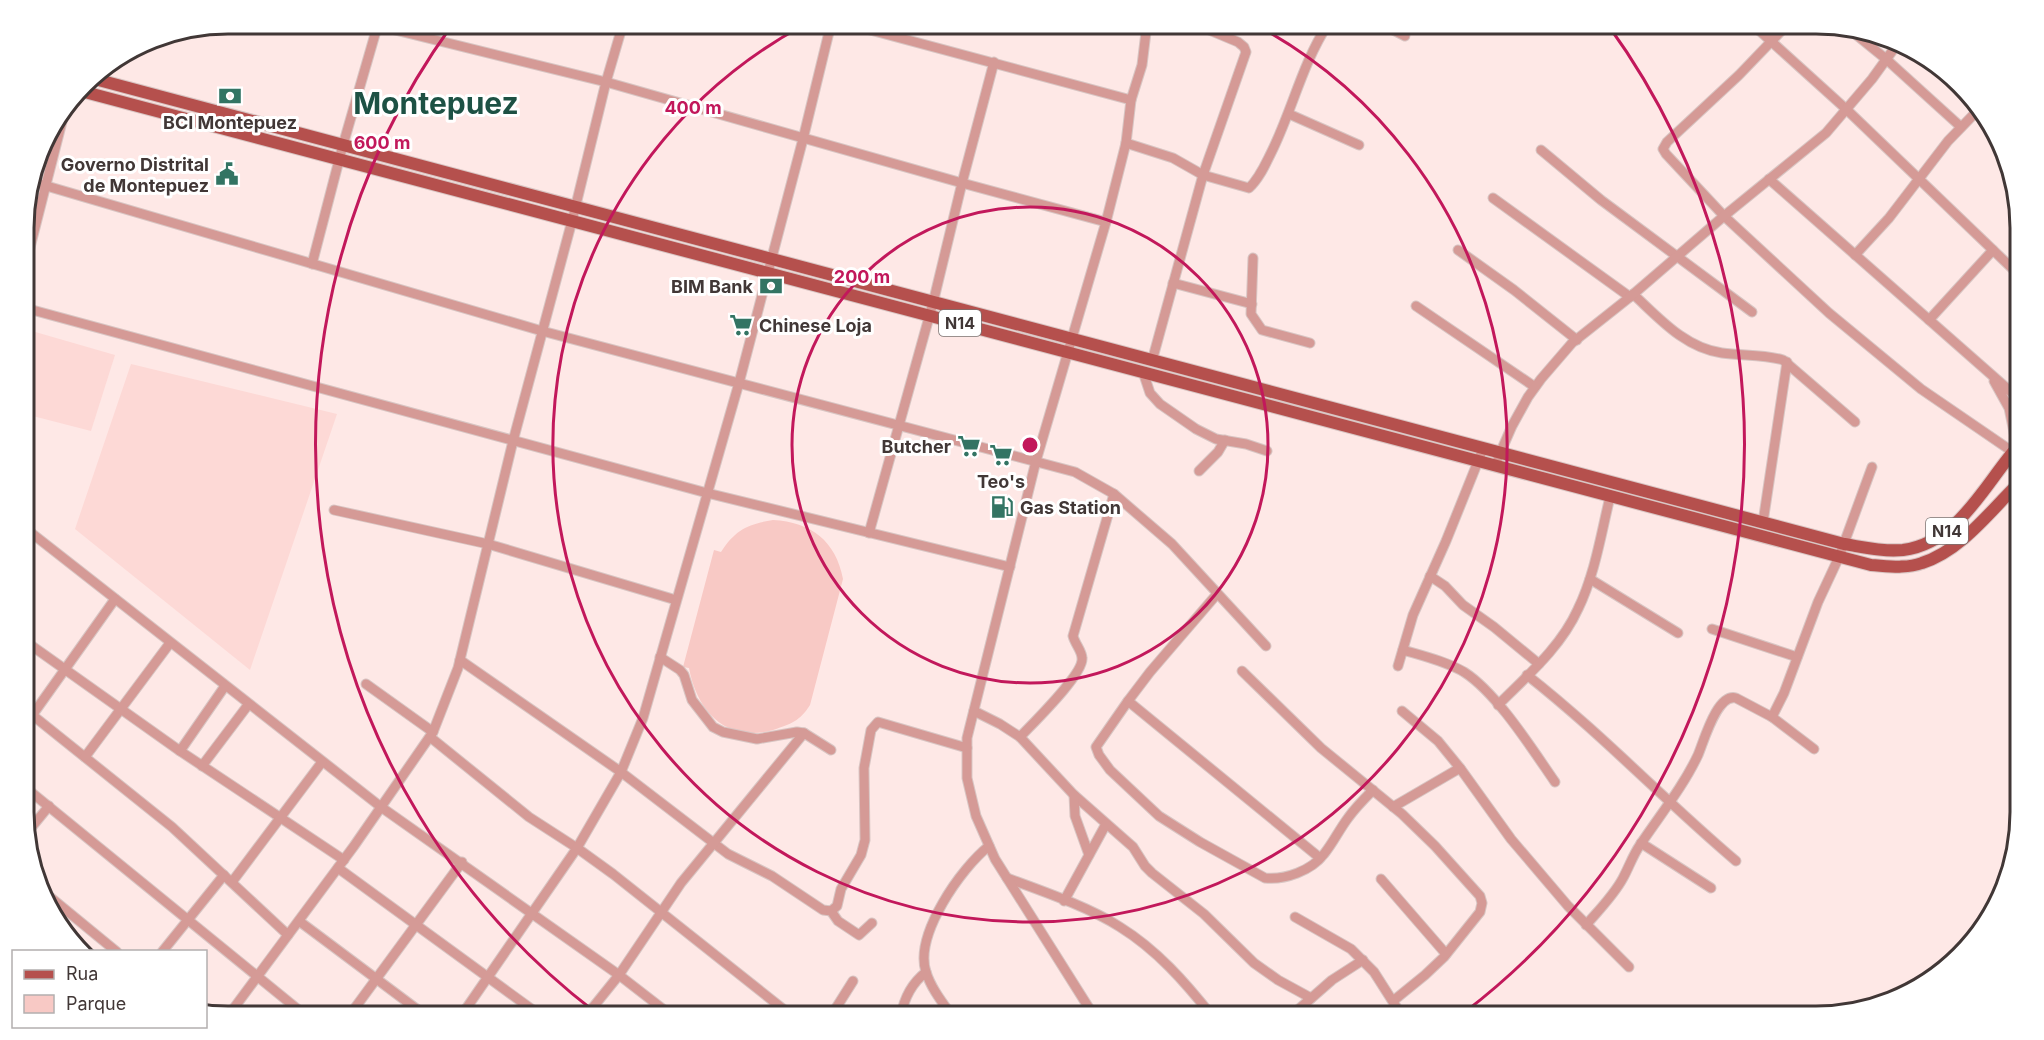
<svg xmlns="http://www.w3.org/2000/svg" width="2044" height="1040" font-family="Inter,sans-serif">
  <rect width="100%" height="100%" fill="#fee8e6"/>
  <g fill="#fdd9d6">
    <polygon points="25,329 115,355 91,431 25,414"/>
    <polygon points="131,364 337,414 250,670 75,529"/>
  </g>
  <path fill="#f8c9c5" d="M773,520C811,522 836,541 843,579L810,705C800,721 791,724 773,730C727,743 697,712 689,668L683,667L714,550L721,552C735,530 748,524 773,520Z"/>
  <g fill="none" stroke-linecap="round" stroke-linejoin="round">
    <g stroke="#d8c5c3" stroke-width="11">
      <g id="minor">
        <polyline points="371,24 606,82 962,183 1106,222"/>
        <polyline points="848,24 1131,100"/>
        <polyline points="1382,24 1405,36"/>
        <polyline points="1752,24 1846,109 2018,274"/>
        <polyline points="1788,24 1739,75 1667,142 1663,149 1666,154 1724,216 1829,313 1921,389 2013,452"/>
        <polyline points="1854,33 1886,59 1961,127"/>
        <polyline points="1289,114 1359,145"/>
        <path d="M1126,143L1173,158L1203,175L1249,188C1259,179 1265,165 1271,153C1292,111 1302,64 1328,24"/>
        <polyline points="1541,150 1601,200 1752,312"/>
        <polyline points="1769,179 2019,399"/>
        <polyline points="33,182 542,331 1075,472 1114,494 1172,544 1266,646"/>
        <polyline points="1493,198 1630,297"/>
        <polyline points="1458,250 1514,290 1577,340"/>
        <polyline points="1855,255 1889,218 1948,141 1979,109"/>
        <polyline points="1253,258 1251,314 1262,330 1310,343"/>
        <polyline points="312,264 343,145 378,24"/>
        <polyline points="25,267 64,114"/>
        <polyline points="1173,283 1252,304"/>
        <path d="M1633,294C1659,318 1685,348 1722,353C1743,356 1763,354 1783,360L1855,422"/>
        <polyline points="1416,306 1535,387"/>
        <polyline points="25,308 707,493 1010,567"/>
        <polyline points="1929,320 1993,250"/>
        <polyline points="1152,361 1203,175 1246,52 1244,47 1238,42 1195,24"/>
        <polyline points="1143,372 1150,393 1160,404 1196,429 1216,439 1246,444 1267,451"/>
        <polyline points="1994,381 2009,408 2017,447"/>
        <polyline points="1498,458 1512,426 1528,397 1541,379 1572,343 1630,297 1724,216 1826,133 1872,79 1898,43"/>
        <polyline points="1199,471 1218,452 1225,440"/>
        <polyline points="334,510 488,544 676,600"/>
        <polyline points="1763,522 1787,362"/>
        <polyline points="25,528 381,807 619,975 672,1016"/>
        <polyline points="869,533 933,303 962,183 994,62"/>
        <polyline points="1430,576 1445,586 1463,605 1494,627 1539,664"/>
        <polyline points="1590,579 1678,633"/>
        <path d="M1217,594L1150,672L1128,701L1096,747L1099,755L1110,770L1159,816L1200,842L1265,878C1285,880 1311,871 1324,854C1333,843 1339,830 1348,818C1355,808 1364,799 1373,790"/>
        <polyline points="1712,629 1797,657"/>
        <polyline points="25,641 180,751 344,860"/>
        <path d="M1403,650C1423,656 1445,661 1464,672C1497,693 1532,749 1555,782"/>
        <polyline points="660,657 680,670 684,675 692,700 713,727 723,732 757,739 797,732 804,733 831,750"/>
        <polyline points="460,660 621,772 728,854 772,876 823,910 831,911 838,921 859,935 872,923"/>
        <polyline points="1398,666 1413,615 1446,541 1483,449"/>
        <polyline points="1242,671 1321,748 1402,814 1435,846 1480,896 1482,903 1480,912 1444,957 1425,975 1393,1001"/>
        <path d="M1527,675C1601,733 1665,801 1736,861"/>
        <polyline points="366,684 433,732"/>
        <polyline points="1128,701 1320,858"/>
        <path d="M1498,705C1527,676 1561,647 1578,609C1595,574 1601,534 1610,497"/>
        <polyline points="26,710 172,827 288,935"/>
        <polyline points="974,711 1000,724 1020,737 1074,795 1133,847 1145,866 1152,873 1204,914 1254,963 1278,980 1311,998"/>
        <polyline points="1402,711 1438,741 1460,768 1511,839 1568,906 1629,967"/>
        <polyline points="1772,717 1784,693 1818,602 1839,557 1872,467"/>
        <polyline points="26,724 115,599"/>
        <polyline points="430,737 529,817 577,848 613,874 792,1016"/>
        <path d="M1020,737C1032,724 1084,674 1082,658C1082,651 1075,644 1073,636L1114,494"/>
        <polyline points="180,751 225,686"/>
        <polyline points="85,757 170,643"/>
        <polyline points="202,766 248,705"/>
        <polyline points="26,788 306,1016"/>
        <polyline points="1074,795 1075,816 1089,855"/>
        <polyline points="1393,807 1460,768"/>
        <polyline points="26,834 49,806"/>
        <polyline points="1641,843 1711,888"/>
        <polyline points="338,868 541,1016"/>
        <path d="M1007,878C1042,891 1089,907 1120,927C1157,950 1185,982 1212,1016"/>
        <polyline points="1381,879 1446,954"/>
        <polyline points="232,882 322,762"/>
        <polyline points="50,897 117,952"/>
        <polyline points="1064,901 1106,824"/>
        <polyline points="831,911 837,906 841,889 861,855 865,840 864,768 871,730 878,722 967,748"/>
        <polyline points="1295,917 1351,949 1374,972 1402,1016"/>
        <polyline points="299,921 426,1016"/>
        <path d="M1586,925C1599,910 1614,895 1623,878C1629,867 1633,855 1640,845C1660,815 1683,787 1698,755C1704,741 1717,693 1736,698L1772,717L1814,749"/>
        <polyline points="162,952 224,875"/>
        <polyline points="228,1016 354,846 433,732 458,668 513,441 572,221 606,82 623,24"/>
        <polyline points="349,1016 462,862"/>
        <polyline points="461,1016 577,848 621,772 643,718 739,383 803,139 831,24"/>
        <polyline points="586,1016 619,975 681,883 804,733"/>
        <polyline points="831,1016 853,981"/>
        <path d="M901,1016C904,998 912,983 926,972"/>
        <path d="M952,1016C942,1002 931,988 926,972C914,935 961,868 989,846"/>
        <polyline points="1094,1016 995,859 976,816 967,778 967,738 1036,461 1106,222 1126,143 1131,100 1142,65 1147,24"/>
        <polyline points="1291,1016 1332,980 1363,960"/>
      </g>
    </g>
    <g stroke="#d8c5c3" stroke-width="14">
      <g id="major">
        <path d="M91,78L1844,544C1863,547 1883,552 1903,550C1959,543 1985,483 2019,445"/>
        <path d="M81,91L1871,565C1888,566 1906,569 1922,563C1962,550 1990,511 2019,483"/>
      </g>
    </g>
    <use href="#minor" stroke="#d59a96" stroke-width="9"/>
    <use href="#major" stroke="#b5504d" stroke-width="12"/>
  </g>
  <g fill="none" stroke="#c2185b" stroke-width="3">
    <circle cx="1030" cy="445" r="238"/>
    <path d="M1258 26A477 477 0 1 1 802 26"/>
    <path d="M595 1012A715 715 0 0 1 452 25M1608 25A715 715 0 0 1 1465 1012"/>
  </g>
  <defs>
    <g id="bank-bare" transform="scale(1.8)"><path d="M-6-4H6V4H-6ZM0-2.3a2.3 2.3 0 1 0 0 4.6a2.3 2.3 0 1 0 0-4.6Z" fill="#337463" stroke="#fff" stroke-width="2.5" paint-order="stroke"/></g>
    <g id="civic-bare" transform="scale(1.8)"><path d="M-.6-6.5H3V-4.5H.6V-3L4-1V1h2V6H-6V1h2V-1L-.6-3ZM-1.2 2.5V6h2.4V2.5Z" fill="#337463" stroke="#fff" stroke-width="2.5" paint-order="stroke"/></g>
    <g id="supermarket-bare" transform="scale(1.8)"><path d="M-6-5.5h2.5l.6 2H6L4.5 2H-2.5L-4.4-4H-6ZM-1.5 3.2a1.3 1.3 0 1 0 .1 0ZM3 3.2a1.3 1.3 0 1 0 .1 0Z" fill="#337463" stroke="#fff" stroke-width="2.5" paint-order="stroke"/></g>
    <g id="fuel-bare" transform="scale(1.8)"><path d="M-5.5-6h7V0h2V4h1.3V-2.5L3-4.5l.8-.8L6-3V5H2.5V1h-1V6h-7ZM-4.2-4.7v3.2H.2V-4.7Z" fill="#337463" stroke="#fff" stroke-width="2.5" paint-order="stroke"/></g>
  </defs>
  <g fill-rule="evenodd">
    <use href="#bank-bare" x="230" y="96"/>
    <use href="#civic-bare" x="227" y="174"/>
    <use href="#bank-bare" x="771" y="286"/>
    <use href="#supermarket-bare" x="741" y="325"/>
    <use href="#supermarket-bare" x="969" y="446"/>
    <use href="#supermarket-bare" x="1001" y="455"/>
    <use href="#fuel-bare" x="1002" y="507"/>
  </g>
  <g text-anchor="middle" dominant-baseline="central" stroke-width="6" stroke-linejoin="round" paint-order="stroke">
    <g fill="#fff" stroke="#7a7372" stroke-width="1.5">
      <rect x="939" y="310" width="42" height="26" rx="4.5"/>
      <rect x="1926" y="518" width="42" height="26" rx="4.5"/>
    </g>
    <g font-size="16" font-weight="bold" fill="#413736">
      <text x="960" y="323">N14</text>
      <text x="1947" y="531">N14</text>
    </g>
    <g font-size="18" font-weight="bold" fill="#413736" stroke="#fff" text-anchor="end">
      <text x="230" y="122" text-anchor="middle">BCI Montepuez</text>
      <text x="209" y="164">Governo Distrital<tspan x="209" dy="21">de Montepuez</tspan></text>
      <text x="753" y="286">BIM Bank</text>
      <text x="759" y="325" text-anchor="start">Chinese Loja</text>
      <text x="951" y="446">Butcher</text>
      <text x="1001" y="481" text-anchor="middle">Teo's</text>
      <text x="1020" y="507" text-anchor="start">Gas Station</text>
    </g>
    <g font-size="30" font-weight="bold" fill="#1d5144" stroke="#fff">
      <text x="436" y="103">Montepuez</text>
    </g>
  </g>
  <path d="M0 0H2044V1040H0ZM228 34H1816A194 194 0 0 1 2010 228V812A194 194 0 0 1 1816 1006H228A194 194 0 0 1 34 812V228A194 194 0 0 1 228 34Z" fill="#fff" fill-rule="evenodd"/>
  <path fill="none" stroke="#413736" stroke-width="3" d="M228 34H1816A194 194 0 0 1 2010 228V812A194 194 0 0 1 1816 1006H228A194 194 0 0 1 34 812V228A194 194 0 0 1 228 34Z"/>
  <circle cx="1030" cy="445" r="9" fill="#c2185b" stroke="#fff" stroke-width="3"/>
  <g font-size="18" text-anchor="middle" font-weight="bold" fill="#c2185b" stroke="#fff" stroke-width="6" stroke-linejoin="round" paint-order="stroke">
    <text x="693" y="114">400 m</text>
    <text x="382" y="149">600 m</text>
    <text x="862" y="283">200 m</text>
  </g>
  <rect x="12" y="950" width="195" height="78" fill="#ffffff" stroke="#b3afaf" stroke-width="1.5"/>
  <rect x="24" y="970" width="30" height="9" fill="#b5504d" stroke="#b3afaf" stroke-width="1.5"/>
  <text x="66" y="980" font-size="18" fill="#413736">Rua</text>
  <rect x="24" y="995" width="30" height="18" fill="#f8c9c5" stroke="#b3afaf" stroke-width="1.5"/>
  <text x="66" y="1010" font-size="18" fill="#413736">Parque</text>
</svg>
